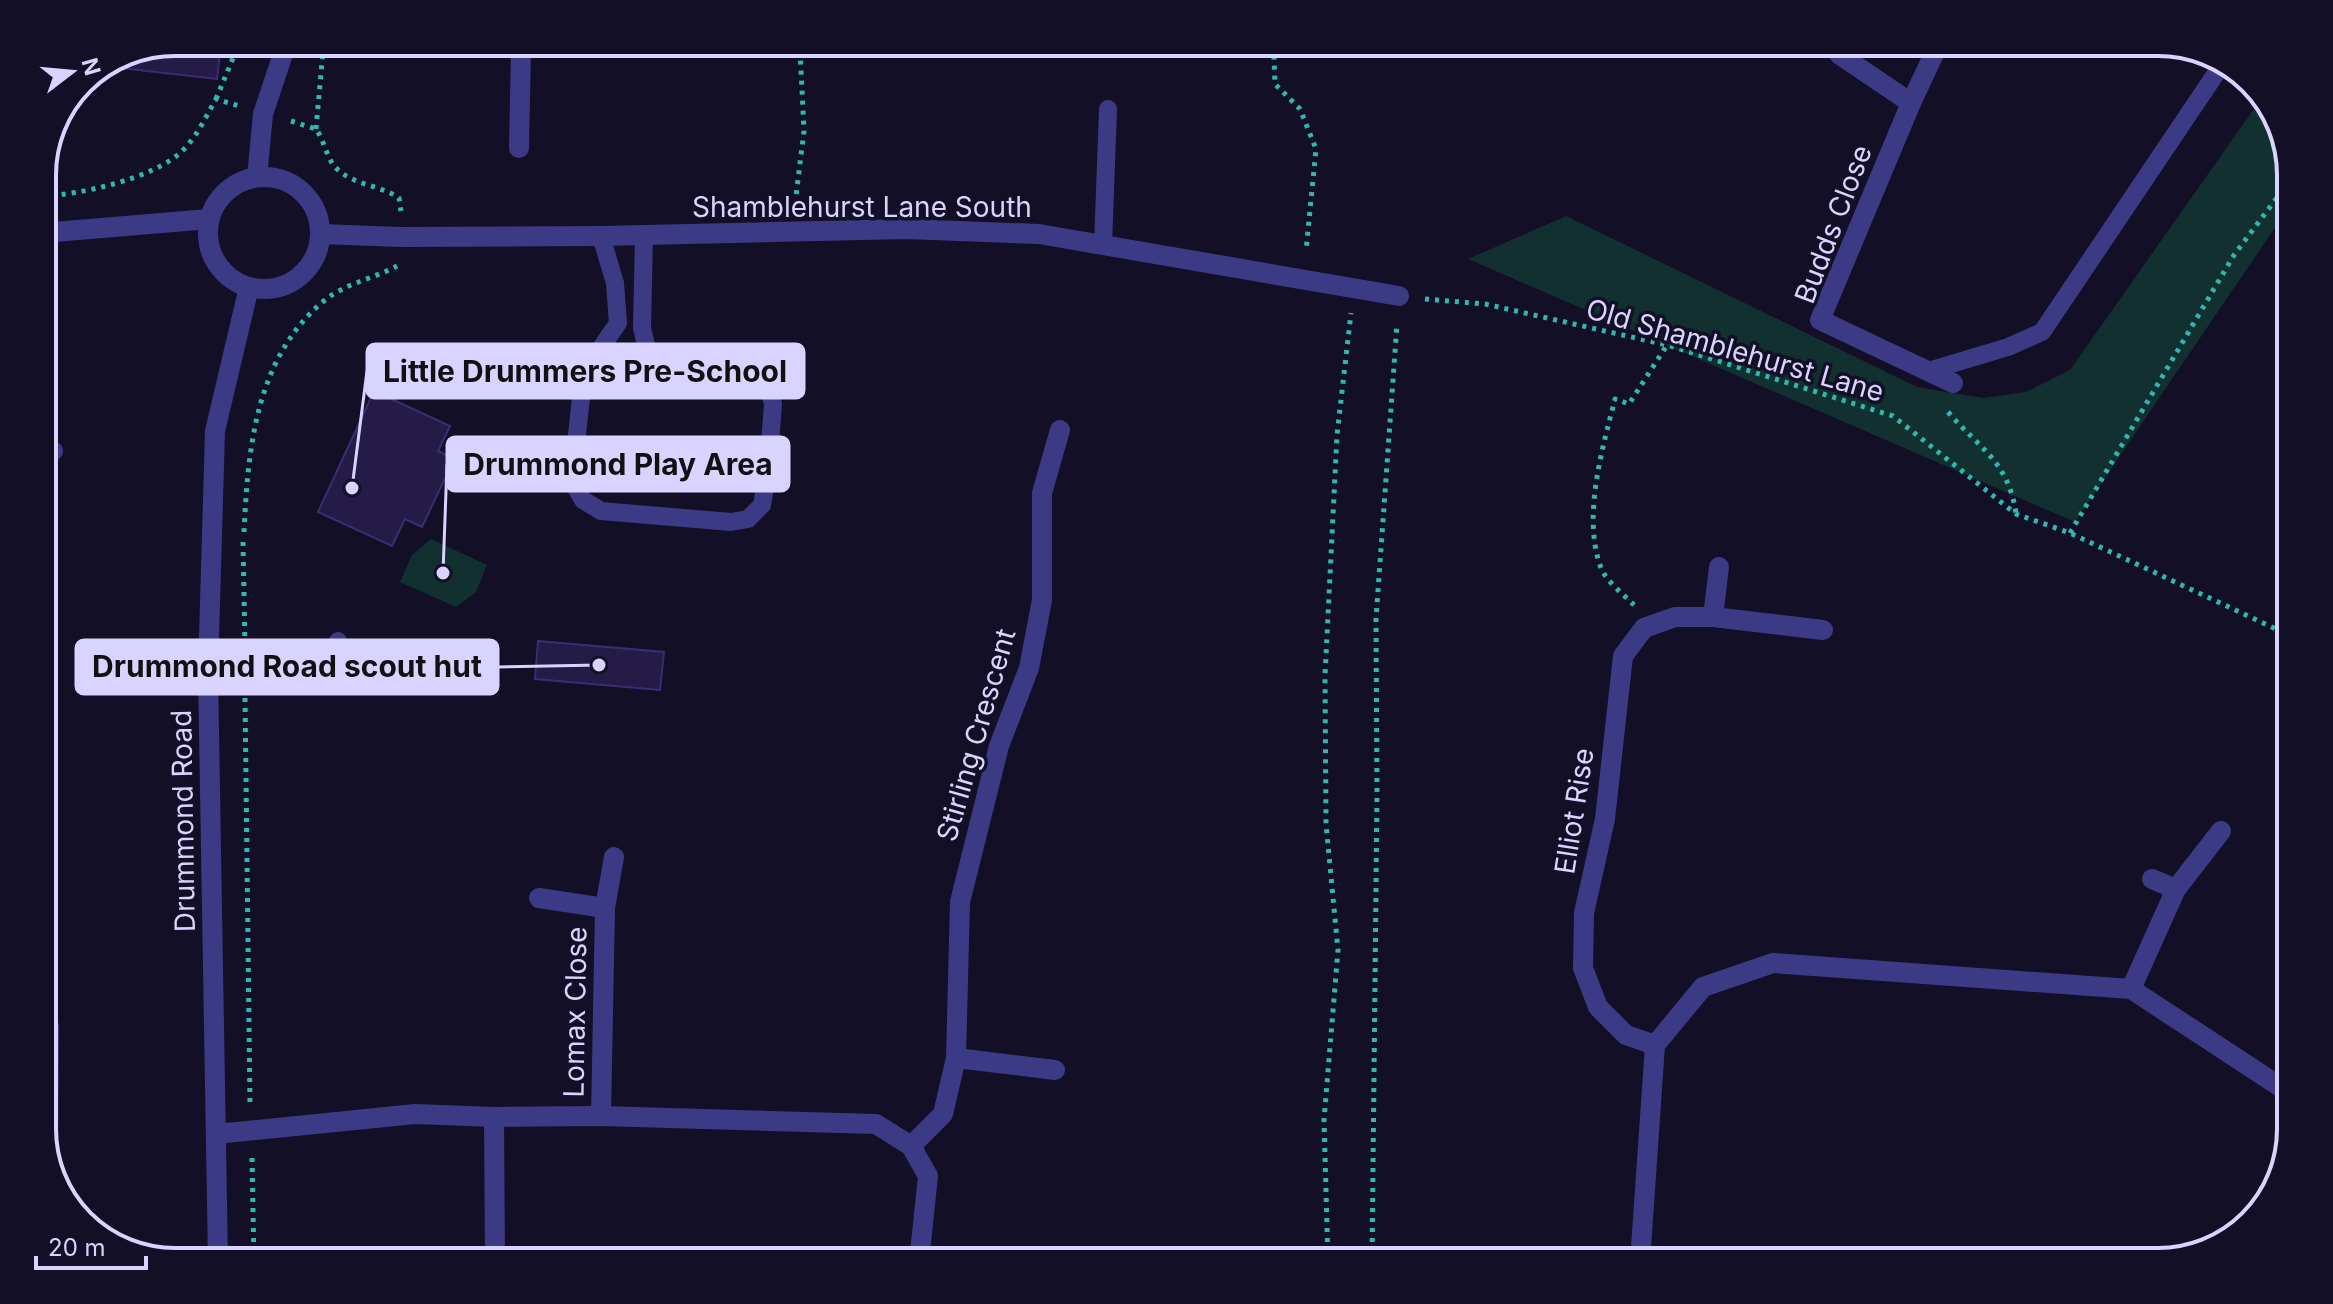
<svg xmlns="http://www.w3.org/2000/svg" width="2333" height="1304" font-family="Inter,sans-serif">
  <rect width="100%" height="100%" fill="#130f26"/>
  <g fill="#12302f">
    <polygon points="2263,96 2269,102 2291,167 2291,204 2075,522 1468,259 1566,216 1917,387 1983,398 2026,392 2070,370"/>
    <polygon points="431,539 487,565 476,592 456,607 400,582 412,555"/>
  </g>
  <g fill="#241b47" stroke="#3b2d73" stroke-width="2">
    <polygon points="125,52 220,52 217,79 103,66"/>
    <polygon points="374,391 450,426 438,451 454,459 422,527 405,519 392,546 318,512"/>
    <polygon points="538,641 664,652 660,690 535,679"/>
  </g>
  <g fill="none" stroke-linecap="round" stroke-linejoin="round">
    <g stroke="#2fb8b0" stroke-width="5" stroke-dasharray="4 6" stroke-linecap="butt">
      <polyline points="1277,46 1274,59 1275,84 1300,109 1316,149 1306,251"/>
      <polyline points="216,99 236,51"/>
      <path d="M291,121L316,129C323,139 326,153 332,163C347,185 379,184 399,198L401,211"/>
      <polyline points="316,129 323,51"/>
      <path d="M42,196C80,195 155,178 182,151C197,137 206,116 216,99L239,106"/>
      <polyline points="795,204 804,131 800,49"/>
      <polyline points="1425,299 1485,304 1667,345 1893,416 2016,514 2070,533 2291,636"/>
      <path d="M1948,412C1980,449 2008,461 2016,513"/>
      <path d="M244,532C248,450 255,357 325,300C346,283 373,279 397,266"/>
      <polyline points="2070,533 2234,255 2291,179"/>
      <polyline points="243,542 245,648"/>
      <path d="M1634,605C1624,595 1606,581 1601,568C1582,517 1602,450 1615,399L1629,404L1667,345"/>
      <polyline points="245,698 250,1104"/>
      <polyline points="252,1158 254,1262"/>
      <polyline points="1328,1262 1324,1120 1338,950 1326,824 1325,676 1337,435 1351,313"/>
      <polyline points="1372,1262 1377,793 1376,619 1397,324"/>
    </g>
    <g stroke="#3d3a85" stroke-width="18">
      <polyline points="601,236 615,283 618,323 596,355 583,379 572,481 583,500 601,511 731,522 748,519 762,505 768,470 773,404 767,381 751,370 664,358 647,349 642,328 644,236"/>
      <polyline points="1103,245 1108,109"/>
      <polyline points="1928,371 2008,347 2042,332 2225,60"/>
      <path d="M208,672C232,674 309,679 326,663C331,658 335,648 338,641"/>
    </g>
    <g stroke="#3d3a85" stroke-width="20">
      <polyline points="1832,44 1840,55 1911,103 1939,43"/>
      <polyline points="1911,103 1820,320 1953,383"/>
      <polyline points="519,148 521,50"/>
      <polyline points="257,177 263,114 284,51"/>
      <circle cx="264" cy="233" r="56"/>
      <polyline points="42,233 209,219"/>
      <polyline points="320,234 401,237 601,236 907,229 1039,234 1399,296"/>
      <polyline points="42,451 53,451"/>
      <polyline points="1713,617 1719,567"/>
      <polyline points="42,739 45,778"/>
      <polyline points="2152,879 2176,889"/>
      <polyline points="539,898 605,908"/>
      <polyline points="2131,989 2176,889 2221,831"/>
      <polyline points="1655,1045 1626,1035 1598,1007 1583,968 1584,913 1605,819 1623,656 1644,628 1675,617 1713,617 1823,630"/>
      <polyline points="956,1058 1055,1070"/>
      <polyline points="601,1116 605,908 614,857"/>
      <polyline points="494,1117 495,1262"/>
      <polyline points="216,1134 415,1114 494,1117 601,1116 876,1124 911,1146 928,1176 919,1262"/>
      <polyline points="911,1146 943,1114 956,1058 960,902 999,746 1029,668 1042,600 1042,493 1060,430"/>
      <polyline points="48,1154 49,1026"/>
      <polyline points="218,1262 208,672 215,431 249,287"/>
      <polyline points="1640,1262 1655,1045 1703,987 1773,963 2131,989 2291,1094"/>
    </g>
  </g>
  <g text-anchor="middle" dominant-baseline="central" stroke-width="7" stroke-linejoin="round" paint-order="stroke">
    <g font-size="28" fill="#d9d4ff" stroke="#130f26">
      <text x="862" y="207">Shamblehurst Lane South</text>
      <text transform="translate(1833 224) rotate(-69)">Budds Close</text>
      <text transform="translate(1735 350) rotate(16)">Old Shamblehurst Lane</text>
      <text transform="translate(976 735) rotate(-74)">Stirling Crescent</text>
      <text transform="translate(1574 811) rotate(-81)">Elliot Rise</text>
      <text transform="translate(183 821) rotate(-91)">Drummond Road</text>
      <text transform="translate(575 1012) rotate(-89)">Lomax Close</text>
    </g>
  </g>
  <path d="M0 0H2333V1304H0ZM175 56H2158A119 119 0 0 1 2277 175V1129A119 119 0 0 1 2158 1248H175A119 119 0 0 1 56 1129V175A119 119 0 0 1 175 56Z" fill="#130f26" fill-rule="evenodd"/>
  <path fill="none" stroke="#d9d4ff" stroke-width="4" d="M175 56H2158A119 119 0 0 1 2277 175V1129A119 119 0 0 1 2158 1248H175A119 119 0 0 1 56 1129V175A119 119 0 0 1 175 56Z"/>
  <path fill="none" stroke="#d9d4ff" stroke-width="3" d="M352 488L367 371M443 573L447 464M599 665L498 667"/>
  <g fill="#d9d4ff" stroke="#130f26" stroke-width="3">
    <circle cx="352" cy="488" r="8"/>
    <circle cx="443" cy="573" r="8"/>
    <circle cx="599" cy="665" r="8"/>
  </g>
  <g fill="#d9d4ff" stroke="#d9d4ff" stroke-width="3">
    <rect x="367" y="344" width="437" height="54" rx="8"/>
    <rect x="447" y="437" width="342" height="54" rx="8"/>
    <rect x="76" y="640" width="422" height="54" rx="8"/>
  </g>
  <g font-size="30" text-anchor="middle" font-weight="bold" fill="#111">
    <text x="585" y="382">Little Drummers Pre-School</text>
    <text x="618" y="475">Drummond Play Area</text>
    <text x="287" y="677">Drummond Road scout hut</text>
  </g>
  <g transform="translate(72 72) rotate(74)" stroke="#130f26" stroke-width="6" paint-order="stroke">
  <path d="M0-6L14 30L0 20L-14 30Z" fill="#d9d4ff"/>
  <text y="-12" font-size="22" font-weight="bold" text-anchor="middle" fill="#d9d4ff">N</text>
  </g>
  <path d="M36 1256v12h110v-12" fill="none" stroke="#d9d4ff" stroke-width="4"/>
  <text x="48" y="1256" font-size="24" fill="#d9d4ff" stroke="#130f26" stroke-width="6" paint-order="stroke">20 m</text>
</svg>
